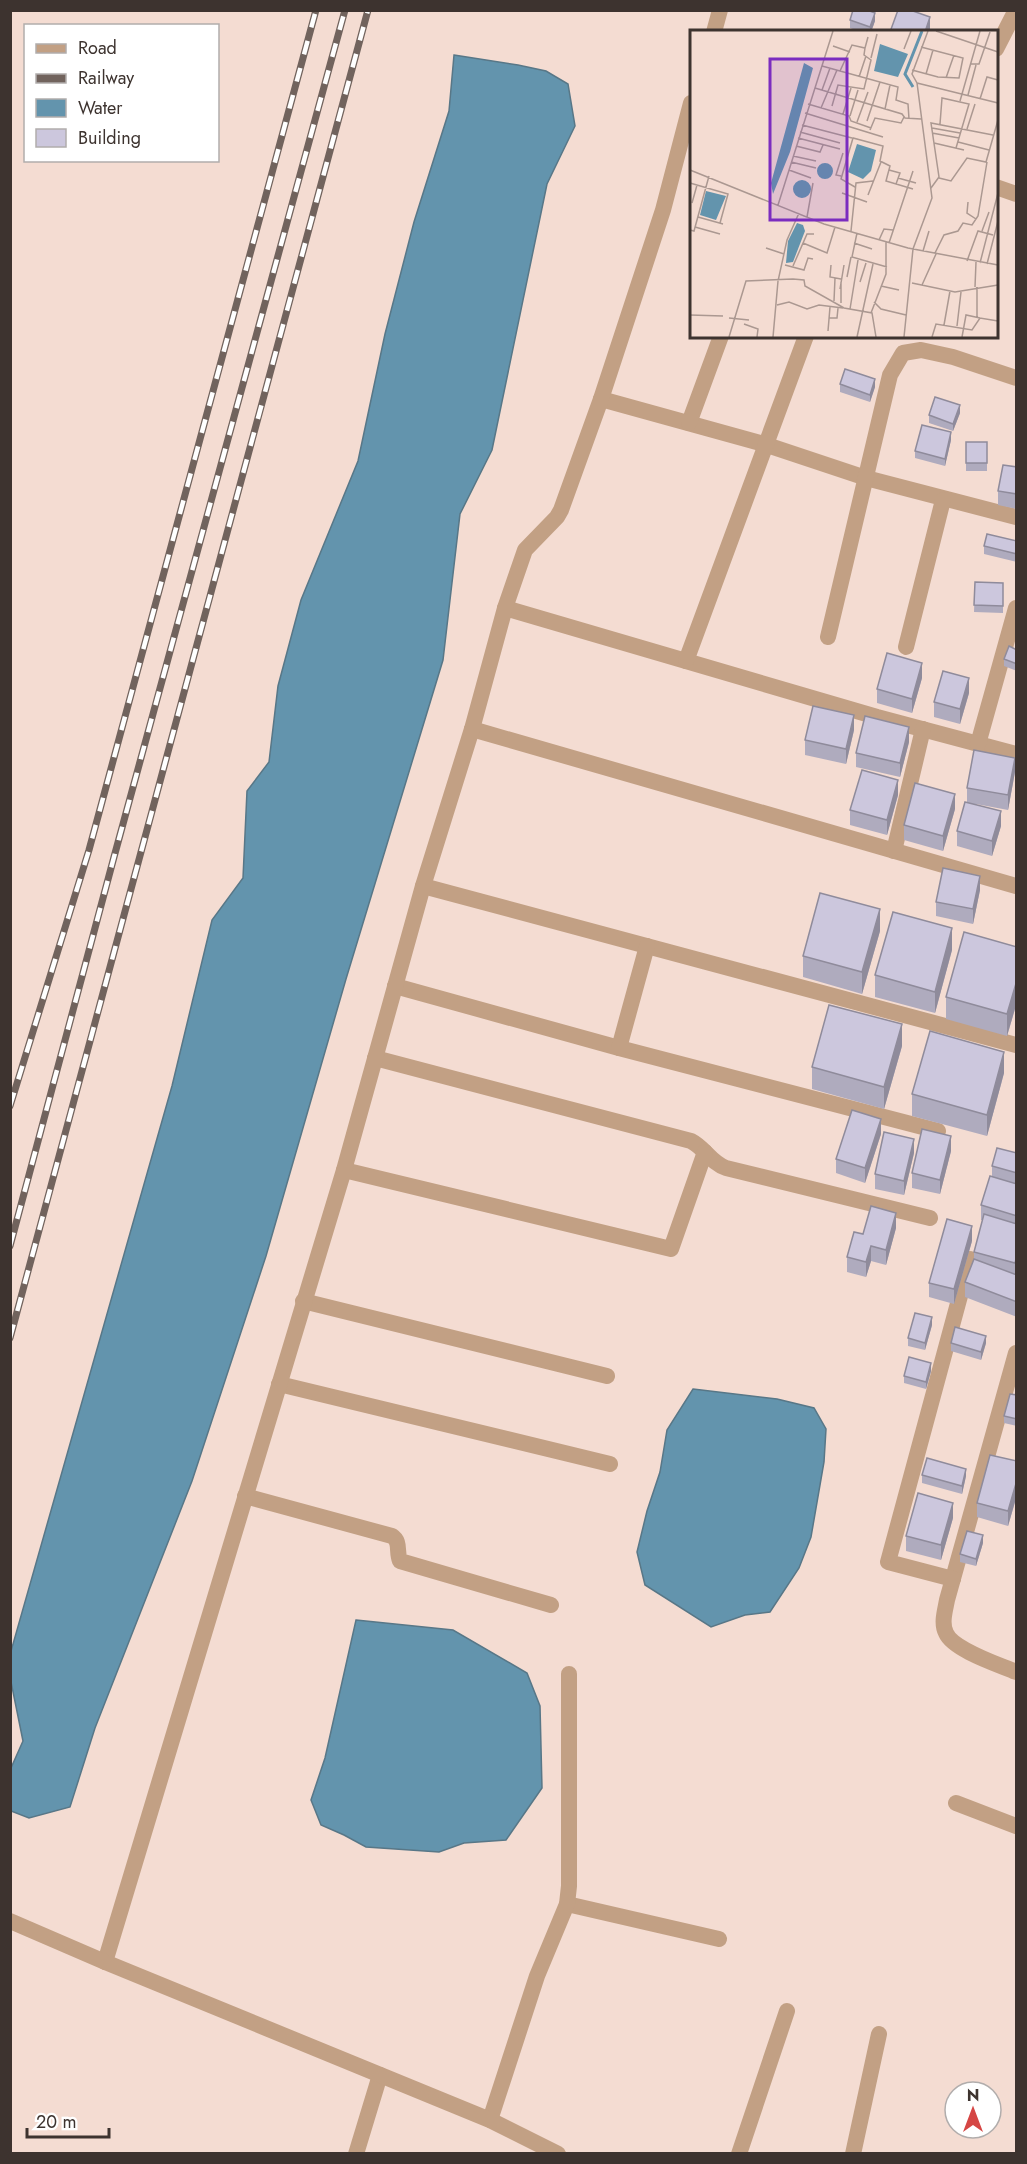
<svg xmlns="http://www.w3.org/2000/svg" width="1027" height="2164" font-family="Jost,sans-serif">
  <rect width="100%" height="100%" fill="#f4dcd2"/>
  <g fill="#6394ad" stroke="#587787" stroke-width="1.5">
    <polygon points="454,55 518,65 546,71 568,84 575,126 547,184 492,450 460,514 443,660 346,979 266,1256 192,1481 95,1728 70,1807 29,1818 11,1811 11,1768 23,1741 11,1682 11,1651 172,1086 212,920 243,878 247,791 269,762 278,686 301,600 358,461 385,334 414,222 449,111"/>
    <polygon points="693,1389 777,1399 814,1408 826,1429 824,1462 811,1537 799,1568 770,1612 745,1615 711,1627 645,1585 637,1552 647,1511 660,1472 667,1430"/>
    <polygon points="356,1620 453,1630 527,1673 540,1706 542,1788 506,1840 464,1843 439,1852 366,1847 344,1835 321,1825 311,1800 325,1758"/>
  </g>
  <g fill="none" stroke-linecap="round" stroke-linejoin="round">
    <g stroke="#c2a084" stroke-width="16">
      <polyline points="714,32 720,10"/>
      <polyline points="996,49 1016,10"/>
      <polyline points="996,187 1016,194"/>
      <polyline points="601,399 764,444 866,478 1016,517"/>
      <polyline points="689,423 721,336"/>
      <polyline points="505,608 877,717 1016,754"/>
      <polyline points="828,637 890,375 903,353 921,350 953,357 1016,378"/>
      <polyline points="906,647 943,500"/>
      <polyline points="686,661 806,336"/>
      <polyline points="472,729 1016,886"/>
      <polyline points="978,744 1016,608"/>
      <polyline points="894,851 923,729"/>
      <polyline points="423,886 1016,1045"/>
      <polyline points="395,986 619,1048 938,1131"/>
      <polyline points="619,1048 647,946"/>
      <path d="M375,1058L691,1141C705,1148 711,1163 726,1168L930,1218"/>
      <polyline points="344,1170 671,1249 705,1152"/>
      <polyline points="303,1301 607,1376"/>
      <path d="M1016,1353L947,1600C945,1611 941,1623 946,1633C953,1650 1000,1665 1016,1672"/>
      <polyline points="279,1384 610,1464"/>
      <path d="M245,1496L392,1536C401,1542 396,1551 400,1561L551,1605"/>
      <polyline points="953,1579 888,1562 970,1259"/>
      <polyline points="956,1803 1016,1826"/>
      <polyline points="567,1904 719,1939"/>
      <polyline points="105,1962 344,1170 423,886 472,729 505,608 525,550 557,517 561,510 601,399 663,210 691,103"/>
      <polyline points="490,2120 537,1976 567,1904 569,1886 569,1674"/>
      <polyline points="356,2154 380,2075"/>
      <polyline points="739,2154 787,2011"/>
      <polyline points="853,2154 879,2034"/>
    </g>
    <polyline stroke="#c2a084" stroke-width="16" points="10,1921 105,1962 490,2120 558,2154"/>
    <g stroke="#71635d" stroke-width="7">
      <g id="rail">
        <polyline points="10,1106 89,850 316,10"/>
        <polyline points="10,1246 114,857 345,10"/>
        <polyline points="10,1338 368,10"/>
      </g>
    </g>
    <use href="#rail" stroke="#fff" stroke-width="4.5" stroke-dasharray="14" stroke-linecap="butt"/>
  </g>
  <g fill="#afabbe">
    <polygon points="850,20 875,21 871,32 861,32 850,28"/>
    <polygon points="840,384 875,387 870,402 840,392"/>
    <polygon points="960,413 953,431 929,423 929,415"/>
    <polygon points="951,440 945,466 915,458 915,451"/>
    <rect x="966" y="442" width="21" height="29"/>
    <polygon points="1017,467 1017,509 998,505 998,491"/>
    <polygon points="1017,541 1017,562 984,554 984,546"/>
    <polygon points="975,582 1003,583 1003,613 974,612"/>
    <polygon points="1017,650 1017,671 1004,666 1004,659"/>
    <polygon points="922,678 912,713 877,703 877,689"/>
    <polygon points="969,693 960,724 934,717 934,702"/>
    <polygon points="854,730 846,764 805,755 805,740"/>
    <polygon points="909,742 900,777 856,767 856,753"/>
    <polygon points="1015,772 1008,810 976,804 1001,826 992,856 957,846 957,831 967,802 967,788"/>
    <polygon points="898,795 887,835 850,825 850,810"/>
    <polygon points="955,809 943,851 904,840 904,825"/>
    <polygon points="980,890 973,924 936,916 936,902"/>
    <polygon points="880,931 862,994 803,977 803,956"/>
    <polygon points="1017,947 1017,1002 1007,1036 946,1019 946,997"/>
    <polygon points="952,950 935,1013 875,997 875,975"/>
    <polygon points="902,1046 884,1109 812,1089 812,1067"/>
    <polygon points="1004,1073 987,1136 912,1116 912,1094"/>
    <polygon points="881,1134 865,1183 836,1173 836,1159"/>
    <polygon points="951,1151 940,1194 912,1188 912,1173"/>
    <polygon points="914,1153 904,1195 875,1189 875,1174"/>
    <polygon points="1017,1153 1017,1270 1015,1275 1017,1275 1017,1317 965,1297 965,1282 974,1259 974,1252 983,1220 981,1220 981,1205 992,1177 992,1166"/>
    <polygon points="896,1228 886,1265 871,1261 866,1277 847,1272 847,1257 863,1234"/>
    <polygon points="972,1241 954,1304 929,1297 929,1283"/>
    <polygon points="932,1325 925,1350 908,1346 908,1338"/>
    <polygon points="951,1343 986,1343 981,1360 951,1351"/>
    <polygon points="931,1371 926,1389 904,1383 904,1376"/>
    <polygon points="1017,1395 1017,1426 1004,1423 1004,1416"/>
    <polygon points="1017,1461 1017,1495 1008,1526 977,1517 977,1503"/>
    <polygon points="922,1475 966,1476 962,1494 922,1483"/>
    <polygon points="953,1518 941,1560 906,1551 906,1536"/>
    <polygon points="983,1543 976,1566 960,1562 960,1554"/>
  </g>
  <g fill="#8f8b9b">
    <polygon points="875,13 875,21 871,32 870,32 870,27"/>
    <polygon points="930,17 930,32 925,32"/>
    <polygon points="875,379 875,387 870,402 870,395"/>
    <polygon points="960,405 960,413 953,431 953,424"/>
    <polygon points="951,432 951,440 945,466 945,459"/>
    <polygon points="922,663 922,678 912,713 912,699"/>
    <polygon points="969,678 969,693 960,724 960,709"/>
    <polygon points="854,715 854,730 846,764 846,749"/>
    <polygon points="909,727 909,742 900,777 900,763"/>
    <polygon points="1015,758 1015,772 1008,810 1008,795"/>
    <polygon points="898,780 898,795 887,835 887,820"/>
    <polygon points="955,794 955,809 943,851 943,836"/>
    <polygon points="1001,811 1001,826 992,856 992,841"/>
    <polygon points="980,876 980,890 973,924 973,909"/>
    <polygon points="880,909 880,931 862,994 862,972"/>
    <polygon points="952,928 952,950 935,1013 935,992"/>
    <polygon points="1017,980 1017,1002 1007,1036 1007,1014"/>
    <polygon points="902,1024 902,1046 884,1109 884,1087"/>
    <polygon points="1004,1052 1004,1073 987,1136 987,1115"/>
    <polygon points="881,1119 881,1134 865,1183 865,1168"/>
    <polygon points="951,1136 951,1151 940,1194 940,1180"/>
    <polygon points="914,1139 914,1153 904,1195 904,1181"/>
    <polygon points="896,1213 896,1228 886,1265 886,1250"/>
    <polygon points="972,1226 972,1241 954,1304 954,1289"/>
    <polygon points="871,1246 871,1261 866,1277 866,1262"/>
    <polygon points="1017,1256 1017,1270 1015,1278 1015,1263"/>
    <polygon points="932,1317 932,1325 925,1350 925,1343"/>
    <polygon points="986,1336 986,1343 981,1360 981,1352"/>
    <polygon points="931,1363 931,1371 926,1389 926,1382"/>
    <polygon points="966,1469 966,1476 962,1494 962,1486"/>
    <polygon points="1017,1480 1017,1495 1008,1526 1008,1511"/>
    <polygon points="953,1503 953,1518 941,1560 941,1545"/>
    <polygon points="983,1535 983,1543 976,1566 976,1559"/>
  </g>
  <g fill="#ccc7dd" stroke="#8f8b9b" stroke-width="1.5">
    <polygon points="853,10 867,10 875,13 870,27 850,20"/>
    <polygon points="898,10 910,10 930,17 925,32 890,32"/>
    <polygon points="845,369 875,379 870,395 840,384"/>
    <polygon points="935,397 960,405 953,424 929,415"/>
    <polygon points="922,425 951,432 945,459 915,451"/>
    <rect x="966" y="442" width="21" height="21"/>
    <polygon points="1003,465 1017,467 1017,494 998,491"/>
    <polygon points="987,534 1017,541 1017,554 984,546"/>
    <polygon points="975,582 1003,583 1003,606 974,605"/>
    <polygon points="1009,646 1017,650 1017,664 1004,659"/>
    <polygon points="887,653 922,663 912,699 877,689"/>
    <polygon points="943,671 969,678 960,709 934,702"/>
    <polygon points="813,706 854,715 846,749 805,740"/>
    <polygon points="865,716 909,727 900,763 856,753"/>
    <polygon points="974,750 1015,758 1008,795 967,788"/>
    <polygon points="862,770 898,780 887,820 850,810"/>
    <polygon points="915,783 955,794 943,836 904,825"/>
    <polygon points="965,802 1001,811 992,841 957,831"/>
    <polygon points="943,868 980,876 973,909 936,902"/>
    <polygon points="820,893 880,909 862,972 803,956"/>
    <polygon points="893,912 952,928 935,992 875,975"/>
    <polygon points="964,932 1017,947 1017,980 1007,1014 946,997"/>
    <polygon points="829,1005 902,1024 884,1087 812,1067"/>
    <polygon points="930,1031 1004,1052 987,1115 912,1094"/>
    <polygon points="852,1110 881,1119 865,1168 836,1159"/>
    <polygon points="922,1129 951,1136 940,1180 912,1173"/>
    <polygon points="884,1132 914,1139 904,1181 875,1174"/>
    <polygon points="997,1148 1017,1153 1017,1173 992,1166"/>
    <polygon points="990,1176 1017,1184 1017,1216 981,1205"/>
    <polygon points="871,1206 896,1213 886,1250 871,1246 866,1262 847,1257 854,1232 863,1234"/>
    <polygon points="984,1214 1017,1224 1017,1256 1015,1263 974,1252"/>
    <polygon points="947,1219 972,1226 954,1289 929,1283"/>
    <polygon points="974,1259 1017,1275 1017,1302 965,1282"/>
    <polygon points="915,1313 932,1317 925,1343 908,1338"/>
    <polygon points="955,1327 986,1336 981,1352 951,1343"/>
    <polygon points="909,1357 931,1363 926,1382 904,1376"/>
    <polygon points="1010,1394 1017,1395 1017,1419 1004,1416"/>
    <polygon points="990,1455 1017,1461 1017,1480 1008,1511 977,1503"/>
    <polygon points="927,1458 966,1469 962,1486 922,1475"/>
    <polygon points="918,1493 953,1503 941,1545 906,1536"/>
    <polygon points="967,1531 983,1535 976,1559 960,1554"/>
  </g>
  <g transform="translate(690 30)">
    <rect width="308" height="308" fill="#f4dcd2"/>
    <path d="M190,14L218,24L208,47L184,41ZM114,33L123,38L100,122L83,164L81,153ZM167,114L186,120L181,141L173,149L158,142ZM127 141a8 8 0 1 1 16 0a8 8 0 1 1-16 0ZM103 159a9 9 0 1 1 18 0a9 9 0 1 1-18 0ZM16,161L36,166L26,190L10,185ZM107,193L113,195L115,201L103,232L96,233L98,211Z" fill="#6394ad"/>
    <path fill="none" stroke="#6394ad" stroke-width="3" d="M223,57L215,44L232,1"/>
    <path fill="none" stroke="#ab9891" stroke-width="1.5" d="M246,1L308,22M143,16L160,22M214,19L221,1M181,28L187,4M280,34H289L300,2M132,36L208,57L206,70L218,74L219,89M222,40L248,47L269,48L273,28L231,17M150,41L162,15L175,18L178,7M236,44L243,20M169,47L176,26M256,48L264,25M227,53L308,73M125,58L212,84L215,88L231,89M132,60L140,38M278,65L286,35M290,69L297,47L308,50M270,71L290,1M118,74L159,86L161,91L181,98M142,76L148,55L174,59L181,30L174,25L175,18M131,78L147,40M195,79L200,55M115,83L193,107M153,84L161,58M160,86L168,60M177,91L190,52M167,92L178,62M250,94L252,68L279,74L266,118M112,95L162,108M242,98L270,103M277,99L285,74M180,100L185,88L211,93L214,87M110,102L150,113M242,103L269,108M108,108L150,119M268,112L299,120M244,113L274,120M106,116L130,122L133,115M103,126L126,131M101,132L126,138M0,140L134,194L218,218L308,235M99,140L121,148M199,140L210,143L206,154M151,146L146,145L153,123M208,148L226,153M249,148L261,151L277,128L296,132L308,90M0,153L38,164L30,193M165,157L151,149L163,108L193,116L190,131L200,136L196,151L223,159M241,158L249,147L241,93L303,105M152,163L177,172M178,165L191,132M278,172L277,183L286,189M2,173L7,155M88,175L143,1M8,187L33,194M117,187L123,153M5,197L30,204M0,200L4,201L19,146M161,201L166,153L183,151M292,201L299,182M167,203L162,227L197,237M189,210L194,199L203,200M113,213L137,223L145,197M164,213L182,219M199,213L223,141M76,218L94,224M233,221L239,201M245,223L254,205L268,201L273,193L282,195L288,186L297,132M277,231L288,201L303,205M290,233L308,163M297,234L308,191M95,235L114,240L118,228L123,229M141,235L140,247L151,249M103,236L117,204H124M157,247L161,227M170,252L176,233M222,253L265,262L308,255M232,255L246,224M191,256L209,260M285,257L286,232M150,259L154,235M144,271L145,248M184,272L191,279L216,285M151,273V252M87,275L99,272L117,279L129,275L153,278M160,279L168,230M181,283L196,244V212M0,285L33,286M287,287V257M39,288L59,290M139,288H147L148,278M54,294L68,299L67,307M254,295L260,261M267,296L271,262M138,301L140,277M39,307L56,251L103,249L114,250L115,256L154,278L182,283L186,307M83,307L88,251L97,210L109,183M167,307L183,234M214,307L223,219L242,168L227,53L222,44L238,1M242,307L246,294L282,300L290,288L308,291M272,307L276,285L290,288"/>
    <path fill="#7b2cbf" fill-opacity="0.15" stroke="#7b2cbf" stroke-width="3" d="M80,29H157V190H80Z"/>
    <rect width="308" height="308" fill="none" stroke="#3d332f" stroke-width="3"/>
  </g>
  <rect width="1027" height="2164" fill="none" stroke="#3d332f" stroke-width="24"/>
  <rect x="24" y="24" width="195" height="138" fill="#ffffff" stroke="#b1adac" stroke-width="1.5"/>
  <rect x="36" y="44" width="30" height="9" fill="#c2a084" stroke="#b1adac" stroke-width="1.5"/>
  <text x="78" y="54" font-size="18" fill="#3d332f">Road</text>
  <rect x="36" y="74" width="30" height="9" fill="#71635d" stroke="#b1adac" stroke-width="1.5"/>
  <text x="78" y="84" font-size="18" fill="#3d332f">Railway</text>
  <rect x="36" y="99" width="30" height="18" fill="#6394ad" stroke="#b1adac" stroke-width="1.5"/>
  <text x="78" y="114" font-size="18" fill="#3d332f">Water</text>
  <rect x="36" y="129" width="30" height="18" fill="#ccc7dd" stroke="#b1adac" stroke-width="1.5"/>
  <text x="78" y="144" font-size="18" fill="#3d332f">Building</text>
  <g transform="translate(973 2110)"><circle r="28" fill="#ffffff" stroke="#b1adac" stroke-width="1.5"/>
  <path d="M0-4.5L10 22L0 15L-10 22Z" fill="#d54644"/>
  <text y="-9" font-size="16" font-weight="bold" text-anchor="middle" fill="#3d332f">N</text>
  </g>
  <path d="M27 2128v9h82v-9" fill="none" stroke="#3d332f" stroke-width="3"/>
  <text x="36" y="2128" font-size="18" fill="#3d332f" stroke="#ffffff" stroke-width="4.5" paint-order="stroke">20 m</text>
</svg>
